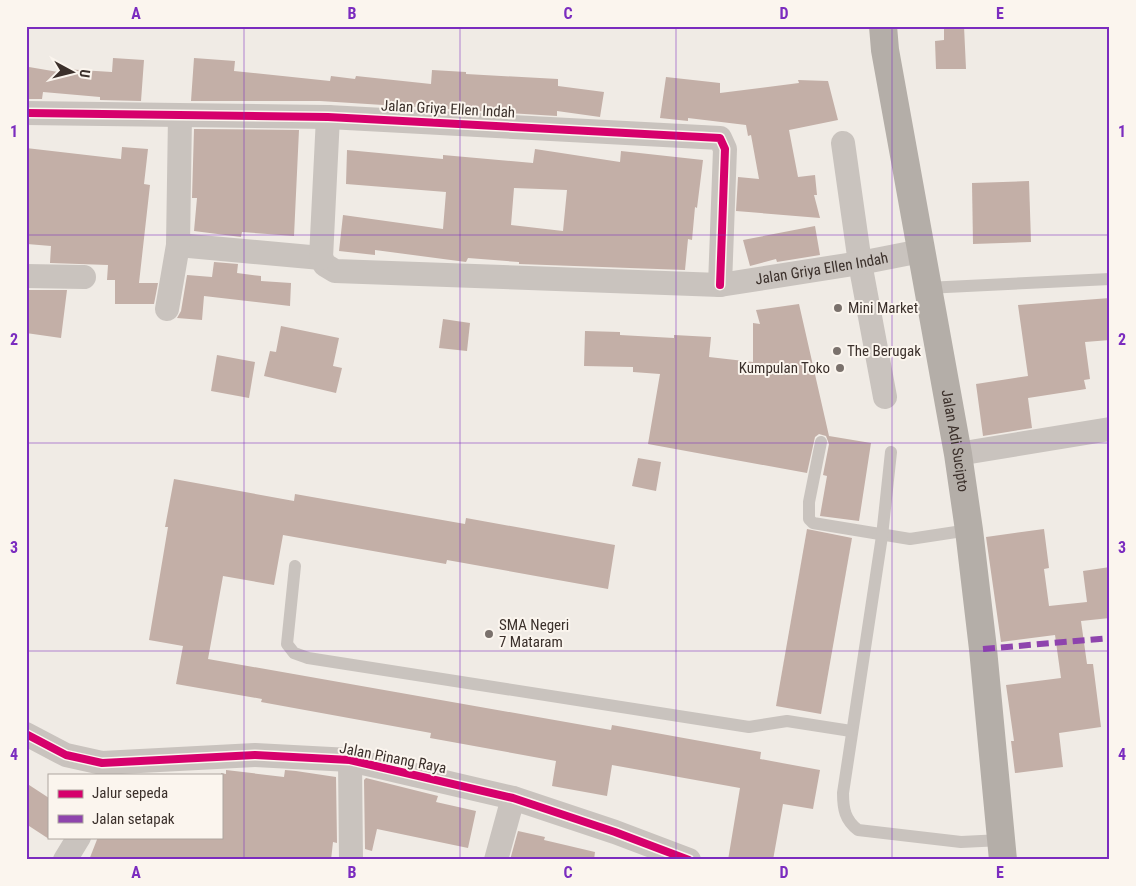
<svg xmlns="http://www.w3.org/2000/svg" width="1136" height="886" font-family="'Roboto Condensed',sans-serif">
  <rect width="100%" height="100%" fill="#f0ebe5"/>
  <g fill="#c3afa7" fill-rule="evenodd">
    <polygon points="944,26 964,26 966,69 936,69 935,41 944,40"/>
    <polygon points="113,58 144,60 141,101 100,100 100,97 43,92 42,99 26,99 29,67 64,73 64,69 112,72"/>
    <polygon points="194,58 235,61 234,71 330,81 331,76 355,79 356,76 431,84 432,70 466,72 466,74 558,79 558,86 604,92 600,117 557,111 557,116 320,101 191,101"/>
    <polygon points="666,77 720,83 720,93 799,83 798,80 828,81 838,120 789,130 798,177 815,175 817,195 814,195 820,218 736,211 738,177 759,179 751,135 748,136 746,125 688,118 688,121 660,118"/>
    <polygon points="194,129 299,130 294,236 242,232 241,237 194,231 197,198 192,198"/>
    <polygon points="122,147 148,149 144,184 150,185 139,283 158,283 154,304 115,304 115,280 107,280 108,265 50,263 51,246 27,244 29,217 26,217 26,148 121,159"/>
    <path d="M535,149L620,162L621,151L703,160L697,208L695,207L692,240L688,239L685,270L519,264V262L468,258L466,262L375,250V255L339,251L343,215L443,229L446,192L346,184L347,150L443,159V155L533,163ZM514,188L567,190L563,231L511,225Z"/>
    <polygon points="1029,181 1031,242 973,244 972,183"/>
    <polygon points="815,226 820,255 777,262 776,259 750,266 743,240"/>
    <polygon points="214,262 238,264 237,273 261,276 261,281 291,283 290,306 204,296 202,320 177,318 181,311 187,275 212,277"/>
    <polygon points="26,290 67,290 61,338 26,333"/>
    <polygon points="1110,298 1110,340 1085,342 1090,379 1084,380 1086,389 1028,398 1032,428 983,436 976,384 1028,376 1018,305"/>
    <polygon points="799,304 829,436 871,443 859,521 820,516 827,476 823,475 829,444 826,436 819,434 815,437 807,473 648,444 660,374 633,372 633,367 584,366 585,331 620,332 620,335 674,338 674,335 711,337 709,357 753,362 753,323 760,324 756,310"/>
    <polygon points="443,319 470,323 467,351 439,348"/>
    <polygon points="281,326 339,338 333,366 342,368 336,393 264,376 270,351 276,352"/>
    <polygon points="217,355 255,362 249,398 211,391"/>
    <polygon points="638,458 661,462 656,491 632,486"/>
    <polygon points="174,479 294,501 295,494 465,524 466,518 615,545 608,589 447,560 446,564 283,535 274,585 223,576 208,659 611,730 612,725 761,752 760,759 820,770 813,809 783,804 773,860 728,860 740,788 612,765 607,796 552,786 556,761 430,738 431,733 261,702 262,699 176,684 183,646 149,640 168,527 165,527"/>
    <polygon points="807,529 852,538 821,714 776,706"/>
    <polygon points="1044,529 1049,568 1044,569 1049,606 1087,602 1083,571 1110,567 1110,618 1081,621 1087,664 1093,664 1101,727 1059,733 1063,767 1015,773 1011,741 1014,741 1006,685 1061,678 1055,635 1001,642 986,537"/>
    <polygon points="226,770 284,777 285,770 296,771 336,777 337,843 333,842 331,860 89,860 98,837 221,837 221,773 226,774"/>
    <polygon points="366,778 438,796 436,802 476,811 468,848 377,829 372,851 365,849 364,780"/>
    <polygon points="26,783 49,798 49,839 26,824"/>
    <polygon points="518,831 545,837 544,840 595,852 594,860 510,860"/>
  </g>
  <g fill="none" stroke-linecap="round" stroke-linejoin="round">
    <g stroke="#c9c3be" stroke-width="12">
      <polyline points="926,288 1110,279"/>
      <polyline points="821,442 809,502 809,519 813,523 910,539 969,530"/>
      <path d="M891,452L882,536L843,793C843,809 845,820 858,830L961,842L1002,840"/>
      <polyline points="295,566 287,644 294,653 308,658 749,727 787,721 851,731"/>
    </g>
    <g stroke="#c9c3be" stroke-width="24">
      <polyline points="26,113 328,117 720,138 725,149 720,285"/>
      <polyline points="843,143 860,263 885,397"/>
      <polyline points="178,245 321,258"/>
      <path id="s1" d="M321,258L325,265L335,271L720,285L860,263L921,251"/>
      <polyline points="321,258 328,117"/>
      <polyline points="26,276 84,277"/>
      <polyline points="167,309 178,245 180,116"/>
      <polyline points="958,454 1110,429"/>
      <polyline points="26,734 66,755 102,763 255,755 350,760 513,798 615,832 689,860"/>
      <polyline points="350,760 351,860"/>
      <polyline points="65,860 79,837"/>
      <polyline points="496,860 513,798"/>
    </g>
    <path stroke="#b4aea8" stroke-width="28" id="s2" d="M883,26L885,50L958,454L969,530L983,649L1003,860"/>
    <polyline stroke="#8e44ad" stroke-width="6" stroke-dasharray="12 6" stroke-linecap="butt" points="983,649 1110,638"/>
    <g stroke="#fbf5ee" stroke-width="11">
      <g id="cycleway">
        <polyline points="26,113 328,117 720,138 725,149 720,285"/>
        <polyline points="26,734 66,755 102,763 255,755 350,760 513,798 615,832 689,860"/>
      </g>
    </g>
    <use href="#cycleway" stroke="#d6006c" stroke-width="8"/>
  </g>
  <path fill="none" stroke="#7b2cbf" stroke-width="1" stroke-opacity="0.55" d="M244,26V860M460,26V860M676,26V860M892,26V860M26,235H1110M26,443H1110M26,651H1110"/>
  <g fill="#7a716c" stroke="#fbf5ee" stroke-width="2">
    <circle cx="838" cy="308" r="5"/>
    <circle cx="837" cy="351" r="5"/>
    <circle cx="840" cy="368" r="5"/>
    <circle cx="489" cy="634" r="5"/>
  </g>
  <g text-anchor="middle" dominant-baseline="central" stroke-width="4" stroke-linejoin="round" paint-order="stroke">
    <g font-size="15" fill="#3b302b" stroke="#fbf5ee">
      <text transform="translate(448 109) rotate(3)">Jalan Griya Ellen Indah</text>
      <text stroke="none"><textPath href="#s1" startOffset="508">Jalan Griya Ellen Indah</textPath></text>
      <text stroke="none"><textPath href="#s2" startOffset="421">Jalan Adi Sucipto</textPath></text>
      <text transform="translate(393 758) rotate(11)">Jalan Pinang Raya</text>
    </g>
    <g font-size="15" fill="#3b302b" stroke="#fbf5ee" text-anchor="start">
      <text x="848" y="308">Mini Market</text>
      <text x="847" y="351">The Berugak</text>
      <text x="830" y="368" text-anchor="end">Kumpulan Toko</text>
      <text x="499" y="625">SMA Negeri<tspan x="499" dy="17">7 Mataram</tspan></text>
    </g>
  </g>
  <rect width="1136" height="886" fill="none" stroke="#fbf5ee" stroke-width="55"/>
  <rect x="48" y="774" width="175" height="65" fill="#fbf5ee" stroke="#aea6a0"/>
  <rect x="58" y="790" width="25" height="8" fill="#d6006c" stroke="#aea6a0"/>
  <text x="92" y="798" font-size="15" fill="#3b302b">Jalur sepeda</text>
  <rect x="58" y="815" width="25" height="8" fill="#8e44ad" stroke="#aea6a0"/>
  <text x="92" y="824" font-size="15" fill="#3b302b">Jalan setapak</text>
  <g transform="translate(72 72) rotate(97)" stroke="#fbf5ee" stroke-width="4" paint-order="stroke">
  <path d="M0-4L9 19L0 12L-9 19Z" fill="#3b302b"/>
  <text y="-8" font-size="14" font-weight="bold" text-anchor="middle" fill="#3b302b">U</text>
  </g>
  <rect x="28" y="28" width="1080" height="830" fill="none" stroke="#7b2cbf" stroke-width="2"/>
  <g font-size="16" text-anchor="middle" font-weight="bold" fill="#7b2cbf">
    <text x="136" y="19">A</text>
    <text x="352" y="19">B</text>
    <text x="568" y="19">C</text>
    <text x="784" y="19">D</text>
    <text x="1000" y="19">E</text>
    <text x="14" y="137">1</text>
    <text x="1122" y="137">1</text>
    <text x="14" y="345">2</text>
    <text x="1122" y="345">2</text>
    <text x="14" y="553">3</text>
    <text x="1122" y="553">3</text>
    <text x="14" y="760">4</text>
    <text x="1122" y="760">4</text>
    <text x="136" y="878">A</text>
    <text x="352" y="878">B</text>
    <text x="568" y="878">C</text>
    <text x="784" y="878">D</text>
    <text x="1000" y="878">E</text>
  </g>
</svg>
